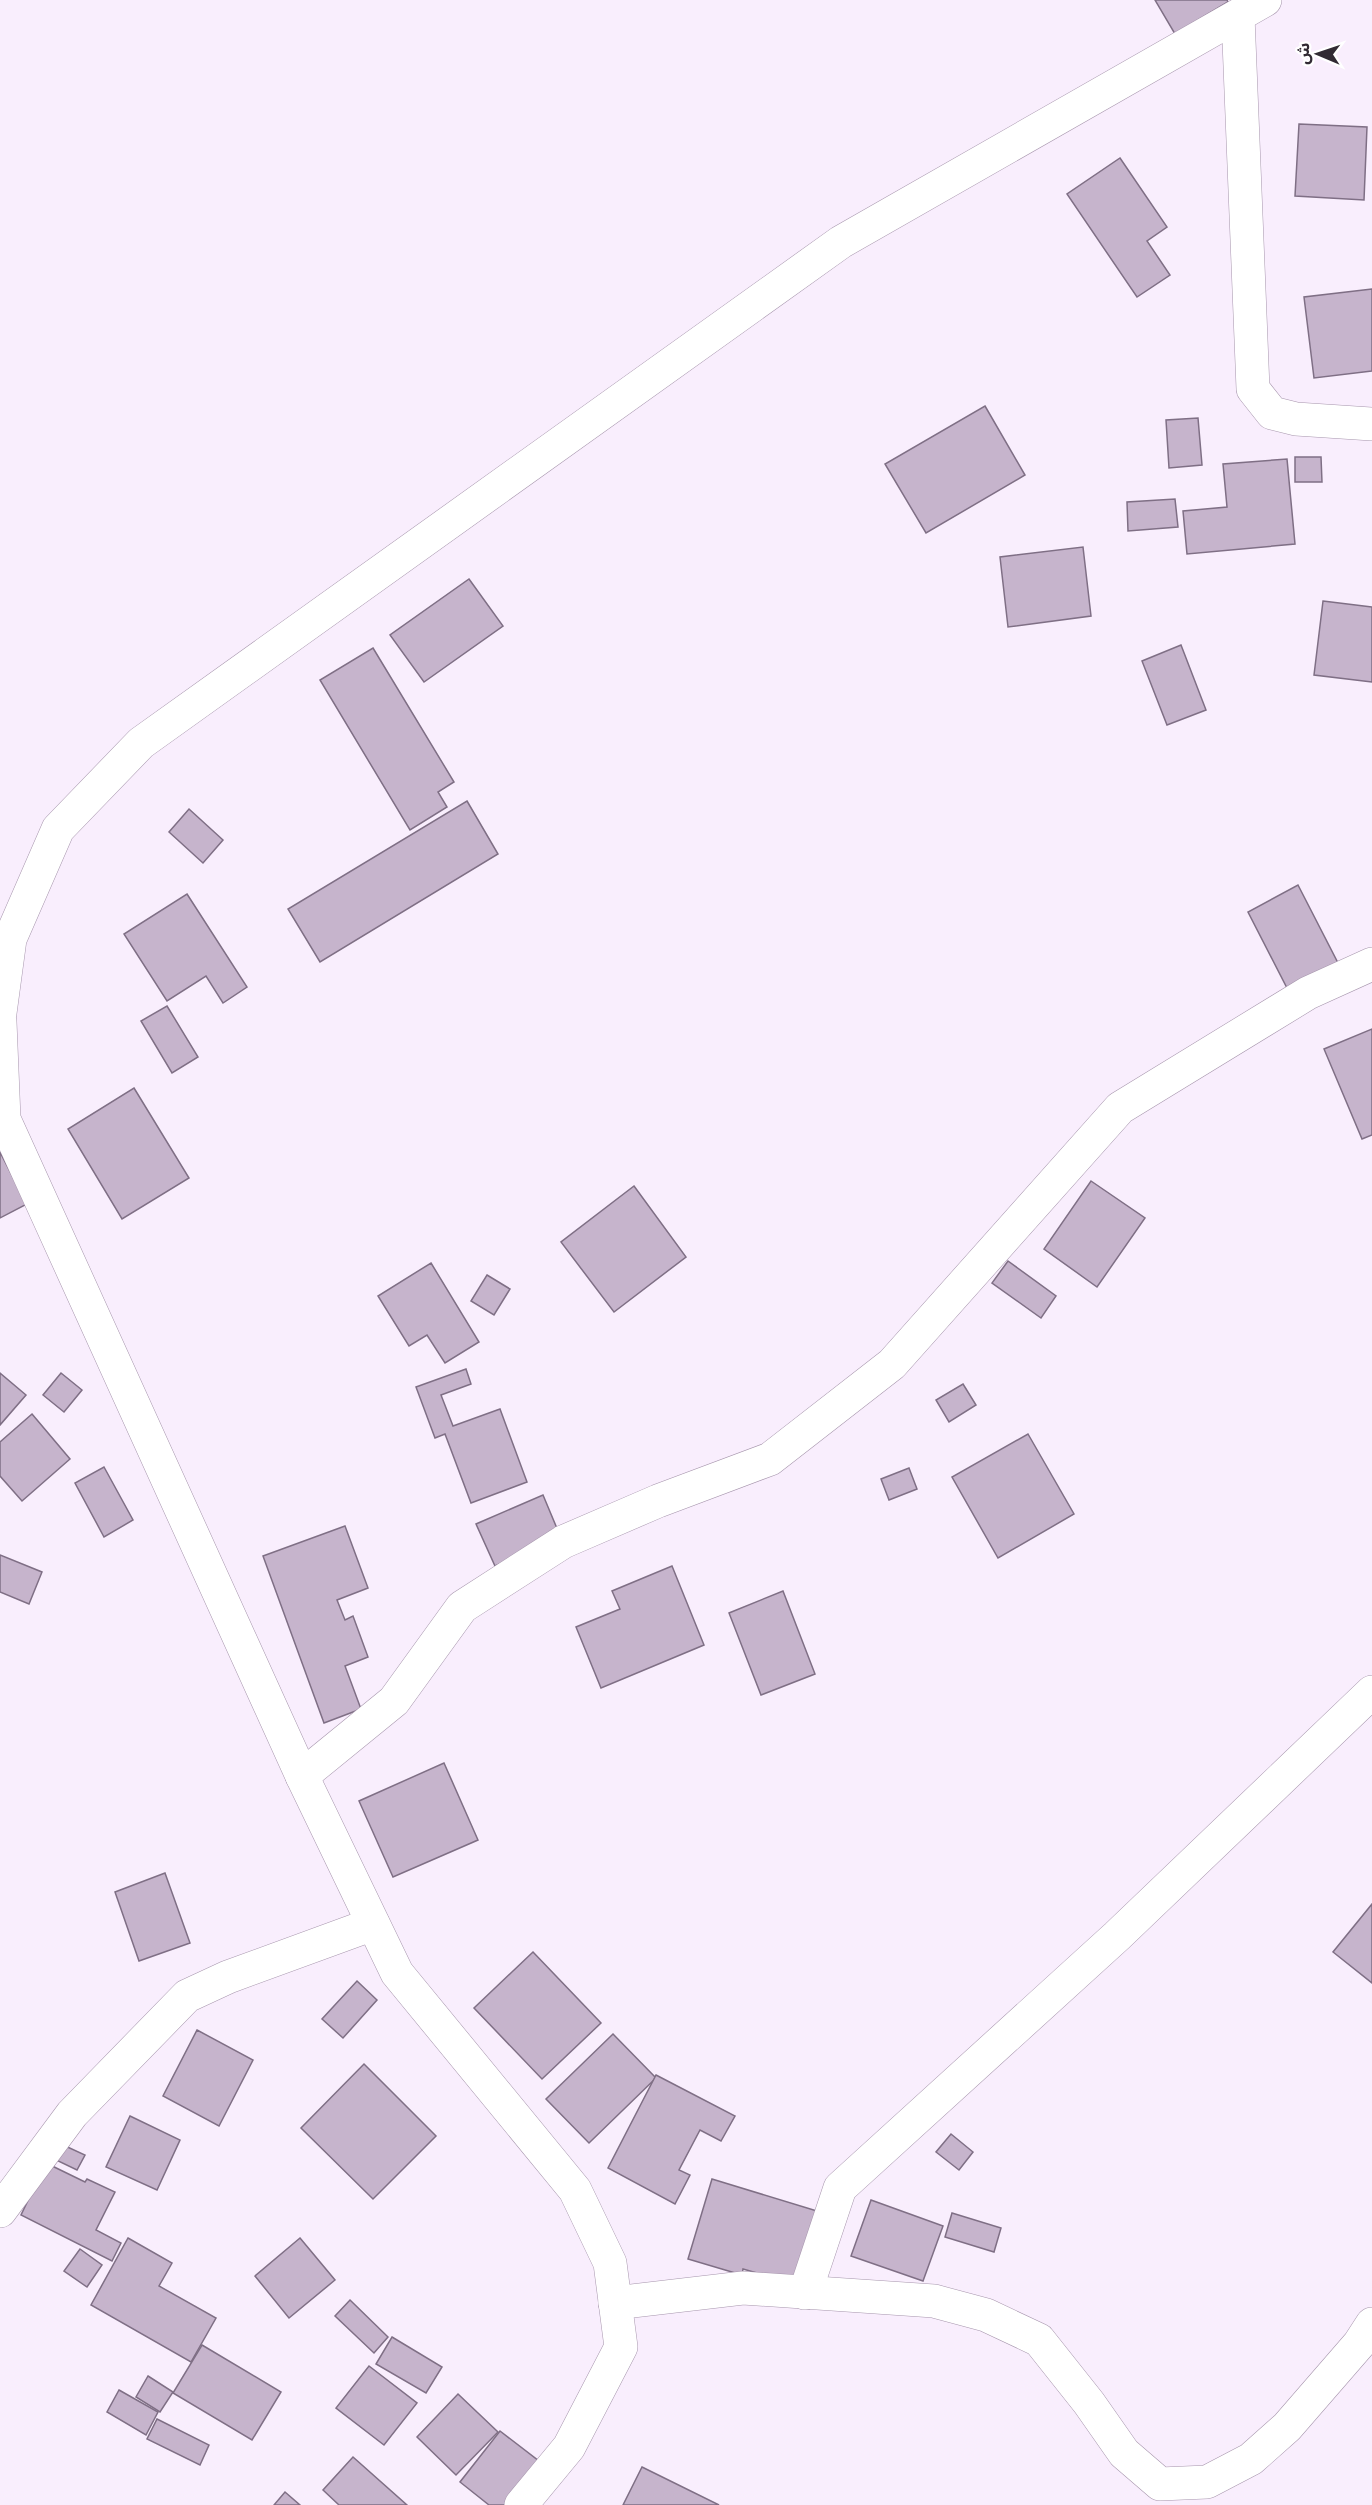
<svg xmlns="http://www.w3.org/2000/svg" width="1372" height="2505" font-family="Montserrat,'Noto Sans Arabic',sans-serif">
  <rect width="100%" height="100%" fill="#f9eefd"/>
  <g fill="#c6b4cc" stroke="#7f6f85" stroke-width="1.5">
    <polygon points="1155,0 1227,0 1228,2 1175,34"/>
    <polygon points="1299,124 1367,127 1364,200 1295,196"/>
    <polygon points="1120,158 1167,227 1147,241 1170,275 1137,297 1067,194"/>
    <polygon points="1372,289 1372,371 1314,378 1304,297"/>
    <polygon points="985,406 1025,475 926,533 885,464"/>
    <polygon points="1198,418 1202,465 1169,468 1166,420"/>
    <polygon points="1295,457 1321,457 1322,482 1295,482"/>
    <polygon points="1287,459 1295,544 1187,554 1183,511 1227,507 1223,464"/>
    <polygon points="1175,499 1178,527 1128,531 1127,502"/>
    <polygon points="1083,547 1091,616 1008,627 1000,557"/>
    <polygon points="469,579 503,626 424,682 390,635"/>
    <polygon points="1323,601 1372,607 1372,682 1314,675"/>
    <polygon points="1181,645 1206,710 1167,725 1142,661"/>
    <polygon points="373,648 454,782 438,792 447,807 410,830 320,680"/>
    <polygon points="467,801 498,854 320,962 288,909"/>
    <polygon points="189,809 223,840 203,863 169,832"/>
    <polygon points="1298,885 1338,963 1288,990 1248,912"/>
    <polygon points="187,894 247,987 223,1003 206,976 167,1001 124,934"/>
    <polygon points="167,1006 198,1057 172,1073 141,1021"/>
    <polygon points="1372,1029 1372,1135 1362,1139 1324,1049"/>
    <polygon points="134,1088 189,1178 122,1219 68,1129"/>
    <polygon points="0,1152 27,1204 0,1218"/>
    <polygon points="1091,1181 1145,1218 1097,1287 1044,1249"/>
    <polygon points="634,1186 686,1257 614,1312 561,1242"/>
    <polygon points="1008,1261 1056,1296 1041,1318 992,1283"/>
    <polygon points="431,1263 479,1342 445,1363 427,1335 409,1346 378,1296"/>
    <polygon points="487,1275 510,1289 494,1315 471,1301"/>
    <polygon points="466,1369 471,1384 441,1395 453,1426 500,1409 527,1482 471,1503 445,1434 435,1438 416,1387"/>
    <polygon points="0,1373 26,1395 0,1425"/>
    <polygon points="61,1373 82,1390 64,1412 43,1395"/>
    <polygon points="963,1384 976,1405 949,1422 936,1400"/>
    <polygon points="32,1414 70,1459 22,1501 0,1476 0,1442"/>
    <polygon points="1028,1434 1074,1514 998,1558 952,1477"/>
    <polygon points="104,1467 133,1520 104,1537 75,1483"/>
    <polygon points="909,1468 917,1489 889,1500 881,1479"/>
    <polygon points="543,1495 561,1538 495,1566 476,1524"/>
    <polygon points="345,1526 368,1588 337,1600 345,1620 353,1616 368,1657 345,1666 361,1709 324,1723 263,1556"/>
    <polygon points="0,1555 42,1572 29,1604 0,1592"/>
    <polygon points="672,1566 704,1645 601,1688 576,1627 620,1609 612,1591"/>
    <polygon points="783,1591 815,1674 761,1695 729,1613"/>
    <polygon points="444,1763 478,1840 393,1877 359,1801"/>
    <polygon points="165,1873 190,1943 139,1961 115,1892"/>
    <polygon points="1372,1904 1372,1983 1333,1952"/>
    <polygon points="533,1952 601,2023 542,2079 474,2008"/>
    <polygon points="357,1981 377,2000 343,2038 322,2019"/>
    <polygon points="197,2030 253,2060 219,2126 163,2096"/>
    <polygon points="613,2034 656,2078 589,2143 546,2099"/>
    <polygon points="364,2064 436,2136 373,2199 301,2128"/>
    <polygon points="656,2075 735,2116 721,2141 700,2130 679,2170 690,2175 675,2204 608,2168"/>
    <polygon points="130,2116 180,2140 157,2190 106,2167"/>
    <polygon points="951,2134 973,2152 959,2170 936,2152"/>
    <polygon points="61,2144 85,2155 77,2170 54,2159"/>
    <polygon points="46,2163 85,2182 87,2179 115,2192 96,2230 121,2243 112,2261 21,2215"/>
    <polygon points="712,2179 817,2211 795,2284 743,2269 742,2275 688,2259"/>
    <polygon points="871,2200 943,2226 923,2281 851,2256"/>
    <polygon points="952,2213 1001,2228 994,2252 945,2237"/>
    <polygon points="128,2238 172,2263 159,2286 216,2318 191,2362 91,2305"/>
    <polygon points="300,2238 335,2280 289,2318 255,2276"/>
    <polygon points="80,2249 102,2265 87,2287 64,2271"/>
    <polygon points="350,2300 388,2337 374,2353 335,2316"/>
    <polygon points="392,2337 442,2367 426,2393 376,2364"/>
    <polygon points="202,2345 281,2392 252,2440 173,2393"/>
    <polygon points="369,2366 417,2403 384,2445 336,2408"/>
    <polygon points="148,2376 173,2392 160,2412 136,2397"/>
    <polygon points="119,2390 158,2412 146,2435 107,2412"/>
    <polygon points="458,2394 498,2432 456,2475 417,2437"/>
    <polygon points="157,2419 209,2445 200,2465 147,2439"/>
    <polygon points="500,2431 548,2468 519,2505 489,2505 460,2482"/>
    <polygon points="353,2457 407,2505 339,2505 323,2490"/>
    <polygon points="642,2467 719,2505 623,2505"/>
    <polygon points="285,2492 300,2505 274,2505"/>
  </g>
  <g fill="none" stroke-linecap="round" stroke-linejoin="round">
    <g stroke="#a796ad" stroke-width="34">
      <g id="street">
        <polyline points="1238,16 1253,389 1272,413 1296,419 1372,424"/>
        <polyline points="0,1013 10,939 58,829 141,743 841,242 1265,0"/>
        <polyline points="0,1022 4,1119 302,1776 397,1973 575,2190 610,2263 621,2347 569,2447 521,2505"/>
        <polyline points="302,1776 394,1701 462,1607 563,1542 658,1501 770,1459 892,1364 1120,1108 1308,993 1372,964"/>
        <polyline points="0,2211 72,2114 187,1996 228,1977 373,1924"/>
        <polyline points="805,2293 840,2188 1117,1936 1372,1692"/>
        <polyline points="615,2303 743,2288 934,2301 986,2315 1039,2340 1089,2403 1124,2453 1160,2484 1207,2482 1251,2459 1287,2427 1359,2344 1372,2324"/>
      </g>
    </g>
    <use href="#street" stroke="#fff" stroke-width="33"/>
  </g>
  <g transform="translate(1318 54) rotate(272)" stroke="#ffffff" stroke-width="4.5" paint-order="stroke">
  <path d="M0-4.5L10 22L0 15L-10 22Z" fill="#312a33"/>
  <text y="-9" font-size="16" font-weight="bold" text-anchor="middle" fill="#312a33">ش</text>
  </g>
</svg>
